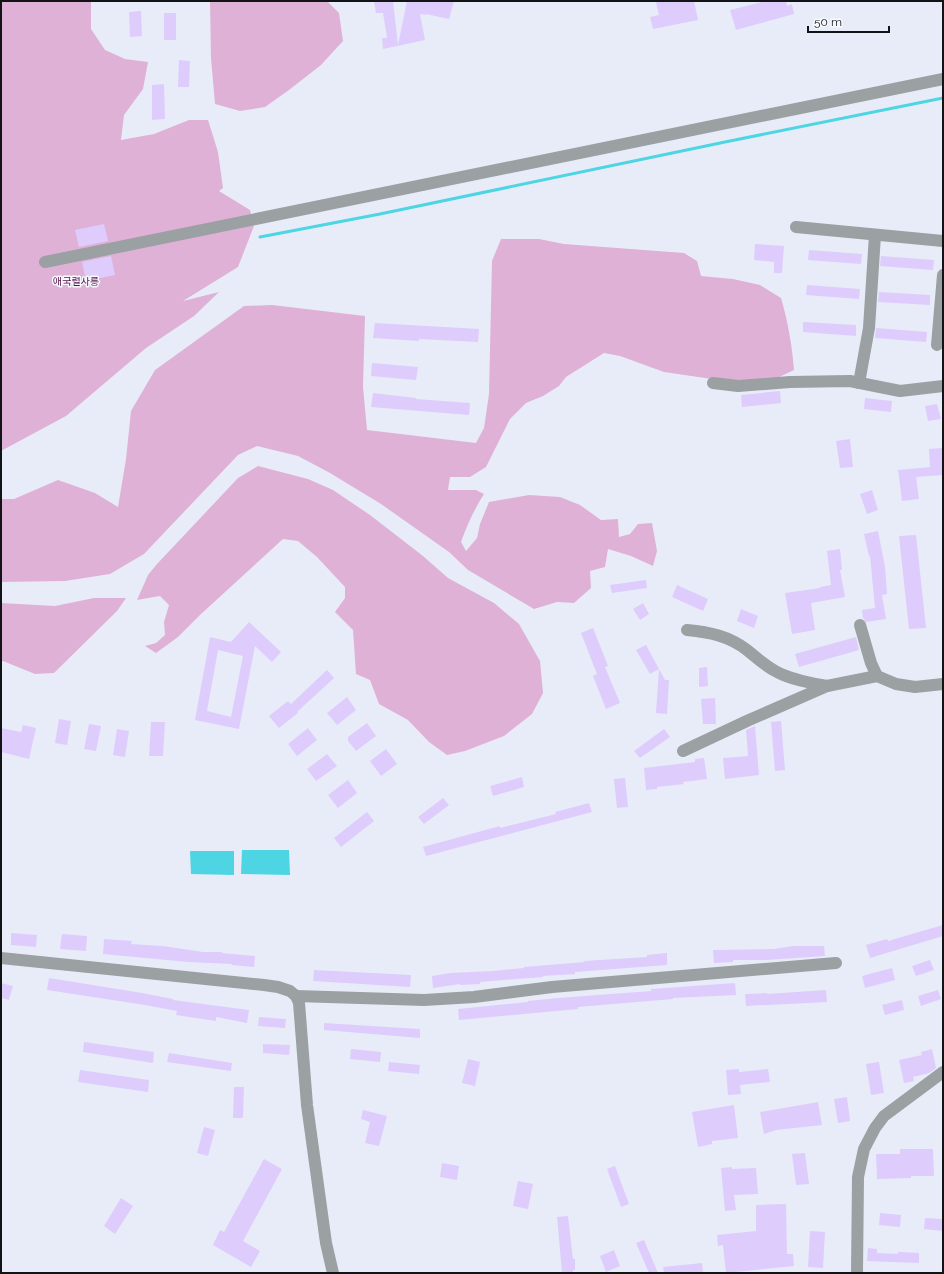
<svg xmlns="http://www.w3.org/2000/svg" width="944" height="1274" font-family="Raleway,'Noto Sans KR',sans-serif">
  <rect width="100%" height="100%" fill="#e8ecf8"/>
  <g fill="#e0b1d6">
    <polygon points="1,1 91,1 91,29 105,50 125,59 148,62 143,89 124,115 121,140 154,134 189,120 208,120 218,152 223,188 219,191 250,210 254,226 238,267 183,301 219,292 194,316 146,348 66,416 1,451"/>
    <polygon points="210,1 327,1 339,13 343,41 321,65 289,90 265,107 240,111 215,104 211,58"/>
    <path d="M501,239H539L564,244L684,253L697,261L701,276L733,279L760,285L781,298C788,322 792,345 794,370L777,378L747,382L712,379L664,372L620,356L604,353L566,377L559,386L543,396L526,403L510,419L486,467L470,477H450L448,490H476L484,494C474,510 467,525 461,542L466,551L477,538L480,524L489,502L529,495L560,497L580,505L601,520L618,519L619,537L630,534L638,524L652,523L657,551L653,566L631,556L608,549L605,567L590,571L591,588L574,603L557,602L534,609L468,570L449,552L381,504L330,473L298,456L257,446L238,455L144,554L110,574L65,581L1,582V499H14L58,480L95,493L118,507L126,459L131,411L155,370L244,306L272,305L365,316L363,387L367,430L476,443L484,428L489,394L492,261Z"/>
    <polygon points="258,466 308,479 333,490 370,515 423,556 448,578 494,603 519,624 540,661 543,693 532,714 504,736 465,751 447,755 429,742 408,720 379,704 370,680 356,674 353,630 335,612 345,598 345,587 317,557 298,541 283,539 201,614 178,637 156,653 145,646 156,643 165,635 164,622 169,605 160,596 137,600 148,575 157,564 238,478"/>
    <polygon points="94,598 126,598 117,611 54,673 35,674 3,661 1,662 1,603 55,606"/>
  </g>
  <g fill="#4dd5e3">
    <polygon points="242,850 289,850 290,875 241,874"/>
    <polygon points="190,851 234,851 234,875 191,874"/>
  </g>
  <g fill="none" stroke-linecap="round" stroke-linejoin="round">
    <polyline stroke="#4dd5e3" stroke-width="3" points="260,237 380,214 725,142 943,98"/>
  </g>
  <g fill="#deccfd" fill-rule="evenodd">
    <polygon points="374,1 393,1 398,45 407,1 454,1 449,19 426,14 426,15 420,14 425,40 383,49 382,38 387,38 383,13 376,13"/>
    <polygon points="664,1 694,1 698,20 653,29 650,17 659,15 656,2"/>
    <polygon points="766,1 786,1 787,6 792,4 794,14 736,30 730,10"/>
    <polygon points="141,11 142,36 130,37 129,12"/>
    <rect x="164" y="13" width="12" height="27"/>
    <polygon points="179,60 190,61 189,87 178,87"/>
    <polygon points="164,84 165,119 152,120 152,85"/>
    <polygon points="104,224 108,241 79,247 75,230"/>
    <polygon points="755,244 784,246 782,273 774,273 774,262 754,260"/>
    <polygon points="809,250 862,254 861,264 808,260"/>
    <polygon points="111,256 115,275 86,281 82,262"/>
    <polygon points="881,256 934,260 933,270 880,266"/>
    <polygon points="807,285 860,289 859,299 806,295"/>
    <polygon points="879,292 930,295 930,305 878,302"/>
    <polygon points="803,322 856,325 856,336 803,332"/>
    <polygon points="375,323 479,329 478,342 419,339 419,341 373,338"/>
    <polygon points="876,328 927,332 926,342 875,338"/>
    <polygon points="372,363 418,367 416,380 371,376"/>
    <polygon points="780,391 781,403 742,407 741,395"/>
    <polygon points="373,393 416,398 416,399 470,403 469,415 371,407"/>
    <polygon points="865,398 892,401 891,412 864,409"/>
    <polygon points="937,404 941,419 928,421 925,406"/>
    <polygon points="850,439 853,467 840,468 836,441"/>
    <polygon points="942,448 943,475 916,477 919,499 902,501 898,470 930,467 929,449"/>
    <polygon points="872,490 878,510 867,514 860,494"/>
    <polygon points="878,531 885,567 887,594 882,595 886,619 866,622 863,618 862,610 875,608 870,556 869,556 864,534"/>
    <polygon points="916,535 926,628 909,629 899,536"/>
    <polygon points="840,549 842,570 840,570 845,597 811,603 815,630 792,634 785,593 820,588 820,587 831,585 827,551"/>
    <polygon points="646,580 647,588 612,593 610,585"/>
    <polygon points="677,585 708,599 703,611 672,597"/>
    <polygon points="643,603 649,614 640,620 633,609"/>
    <polygon points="741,609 758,616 754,628 737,621"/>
    <path d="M249,622L281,652L272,662L255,646L239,729L195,720L210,637L231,642ZM218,650L243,656L231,717L207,711Z"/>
    <polygon points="593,628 608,666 605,667 620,703 606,709 593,676 597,674 581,633"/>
    <polygon points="856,637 859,650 799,667 795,654"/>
    <polygon points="646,645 659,669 650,674 636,650"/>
    <polygon points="707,667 708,686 699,687 699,668"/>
    <polygon points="659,669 665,680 669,680 667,714 656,713"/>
    <polygon points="327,670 334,678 297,712 298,713 279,728 269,716 288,701 291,704"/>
    <polygon points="347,697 356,710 337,725 327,713"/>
    <polygon points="715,698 716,724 703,724 701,699"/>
    <polygon points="59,719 71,721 67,745 55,743"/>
    <polygon points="781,721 785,770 775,771 771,722"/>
    <polygon points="151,722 165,722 163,756 149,756"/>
    <polygon points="367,723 376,736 356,751 348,741 348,737"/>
    <polygon points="89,724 101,726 96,751 84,749"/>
    <polygon points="23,725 36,728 29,759 1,752 1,728 21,732"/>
    <polygon points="755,726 759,775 725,779 723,758 748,756 746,730"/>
    <polygon points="308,728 317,740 297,756 288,744"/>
    <polygon points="117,729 129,731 125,757 113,755"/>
    <polygon points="664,729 670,737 640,758 634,751"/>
    <polygon points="386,749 397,764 381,776 370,761"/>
    <polygon points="327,754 337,766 316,781 307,769"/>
    <polygon points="704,758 707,779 683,782 684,784 657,787 657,789 646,790 644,768 695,762 695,759"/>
    <polygon points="522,777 524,787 493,796 490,786"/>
    <polygon points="625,778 628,807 617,808 614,779"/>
    <polygon points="348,780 357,793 338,808 328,795"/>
    <polygon points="443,798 449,805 424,824 418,817"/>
    <polygon points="589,803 592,812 426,856 423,847 500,826 500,828 556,814 555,812"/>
    <polygon points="367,812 374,821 341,847 334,838"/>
    <polygon points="943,925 943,936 870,958 866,945 887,939 888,941"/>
    <polygon points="11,933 37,935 36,947 11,945"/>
    <polygon points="62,934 87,936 86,951 60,949"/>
    <polygon points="104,939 132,941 131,944 163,946 203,952 222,952 222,953 255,956 254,967 232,965 232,964 188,962 103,954"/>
    <polygon points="793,946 824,946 825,956 766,960 733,960 733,962 714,963 713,950 774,949"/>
    <polygon points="667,953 667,965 575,972 575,974 543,976 543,977 480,982 480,984 460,985 460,984 433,988 432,976 450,973 493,971 524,968 524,967 585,962 584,961 647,957 647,955"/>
    <polygon points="930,960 934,970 916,976 912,966"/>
    <polygon points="892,968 895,980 865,988 862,976"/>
    <polygon points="314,970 411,975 410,987 313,981"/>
    <polygon points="49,978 142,993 173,999 173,1000 249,1010 247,1023 216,1017 216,1021 176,1015 177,1011 145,1005 47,990"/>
    <polygon points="1,983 13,986 9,1000 1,998"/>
    <polygon points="735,983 736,995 673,998 673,999 578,1007 578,1009 459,1020 458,1009 528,1002 528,1001 558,998 651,991 651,989"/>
    <polygon points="826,990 827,1002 746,1006 745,994 767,993 767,994"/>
    <polygon points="938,990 941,999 921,1006 918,996"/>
    <polygon points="902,1000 904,1010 885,1015 882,1005"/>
    <polygon points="259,1017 286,1019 285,1028 258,1026"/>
    <polygon points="324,1023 420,1029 420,1038 324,1030"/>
    <polygon points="84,1042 154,1052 153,1063 83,1052"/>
    <polygon points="263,1044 290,1045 289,1055 263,1053"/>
    <polygon points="351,1049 381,1052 380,1062 350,1059"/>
    <polygon points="932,1049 936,1068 929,1073 913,1077 914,1081 904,1083 899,1060 922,1055 921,1052"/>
    <polygon points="169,1053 232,1063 231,1071 167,1062"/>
    <polygon points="468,1059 480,1062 475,1086 462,1083"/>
    <polygon points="389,1062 420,1065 419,1074 388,1071"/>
    <polygon points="879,1062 884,1093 871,1095 866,1064"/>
    <polygon points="739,1069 739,1072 768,1069 770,1082 740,1085 741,1094 728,1095 726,1070"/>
    <polygon points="80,1070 149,1080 148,1092 78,1082"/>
    <polygon points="234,1087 244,1087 243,1118 233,1118"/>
    <polygon points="847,1097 850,1121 838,1123 834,1099"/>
    <polygon points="818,1102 822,1125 776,1130 764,1134 760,1112"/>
    <polygon points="734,1105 738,1138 712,1141 712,1144 698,1147 692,1112"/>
    <polygon points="363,1110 387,1116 379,1146 365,1143 370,1122 361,1119"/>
    <polygon points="204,1127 215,1130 208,1156 197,1153"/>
    <polygon points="900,1149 933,1149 934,1176 911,1176 911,1178 877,1179 876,1154 900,1154"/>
    <polygon points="805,1153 809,1184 796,1185 792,1154"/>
    <polygon points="264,1159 282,1169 243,1241 260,1251 251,1267 213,1245 220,1230 224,1232"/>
    <polygon points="442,1163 459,1166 457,1180 440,1177"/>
    <polygon points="615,1166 629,1204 621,1207 607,1169"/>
    <polygon points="732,1167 732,1169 756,1168 758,1194 734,1195 736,1210 725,1211 721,1168"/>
    <polygon points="518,1181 533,1184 528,1209 513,1206"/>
    <polygon points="121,1198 133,1206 115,1234 104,1226"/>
    <polygon points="786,1204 787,1254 793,1254 794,1266 726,1273 723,1245 718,1246 717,1235 756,1231 756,1205"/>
    <polygon points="880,1213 901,1215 900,1227 879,1225"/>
    <polygon points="568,1216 573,1259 575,1259 575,1270 573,1270 573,1273 562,1273 557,1217"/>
    <polygon points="925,1218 943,1219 943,1231 924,1229"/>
    <polygon points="810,1231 825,1232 823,1268 808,1267"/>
    <polygon points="644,1240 658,1273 649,1273 636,1243"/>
    <polygon points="868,1248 877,1249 877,1253 898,1254 898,1252 919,1253 919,1263 867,1261"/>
    <polygon points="614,1250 620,1266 606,1272 600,1256"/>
    <polygon points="702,1263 703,1273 664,1273 663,1267"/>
  </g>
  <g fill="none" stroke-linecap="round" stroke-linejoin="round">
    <g stroke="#9ba0a3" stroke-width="12">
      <polyline points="796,227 943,241"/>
      <polyline points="45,262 943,79"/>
      <polyline points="937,345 943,275"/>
      <polyline points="713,383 738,386 790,382 850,381 900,391 943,386"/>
      <polyline points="859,383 869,328 875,235"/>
      <polyline points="860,625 871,663 877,676"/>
      <path d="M687,630C709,632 729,636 747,650C757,658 765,666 777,672C792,680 811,683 827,686"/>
      <polyline points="683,751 749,720 827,686 877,676 896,684 915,687 943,684"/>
      <polyline points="1,958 264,985 278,987 290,991 296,996 299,1003 307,1105 326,1243 333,1273"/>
      <polyline points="296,996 424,1000 474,997 552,987 836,963"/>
      <polyline points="857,1273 858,1177 864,1149 875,1128 884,1116 943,1072"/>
    </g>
  </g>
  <g text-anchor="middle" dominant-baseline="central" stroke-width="3" stroke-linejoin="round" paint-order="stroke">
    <g font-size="10" fill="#521149" stroke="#f8f9fe">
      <text x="76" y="281">애국렬사릉</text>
    </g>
  </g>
  <rect width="944" height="1274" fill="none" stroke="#111317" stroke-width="4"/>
  <path d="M808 26v6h81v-6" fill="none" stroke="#111317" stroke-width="2"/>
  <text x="814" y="26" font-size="12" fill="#111317" stroke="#f8f9fe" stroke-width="3" paint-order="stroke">50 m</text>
</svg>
